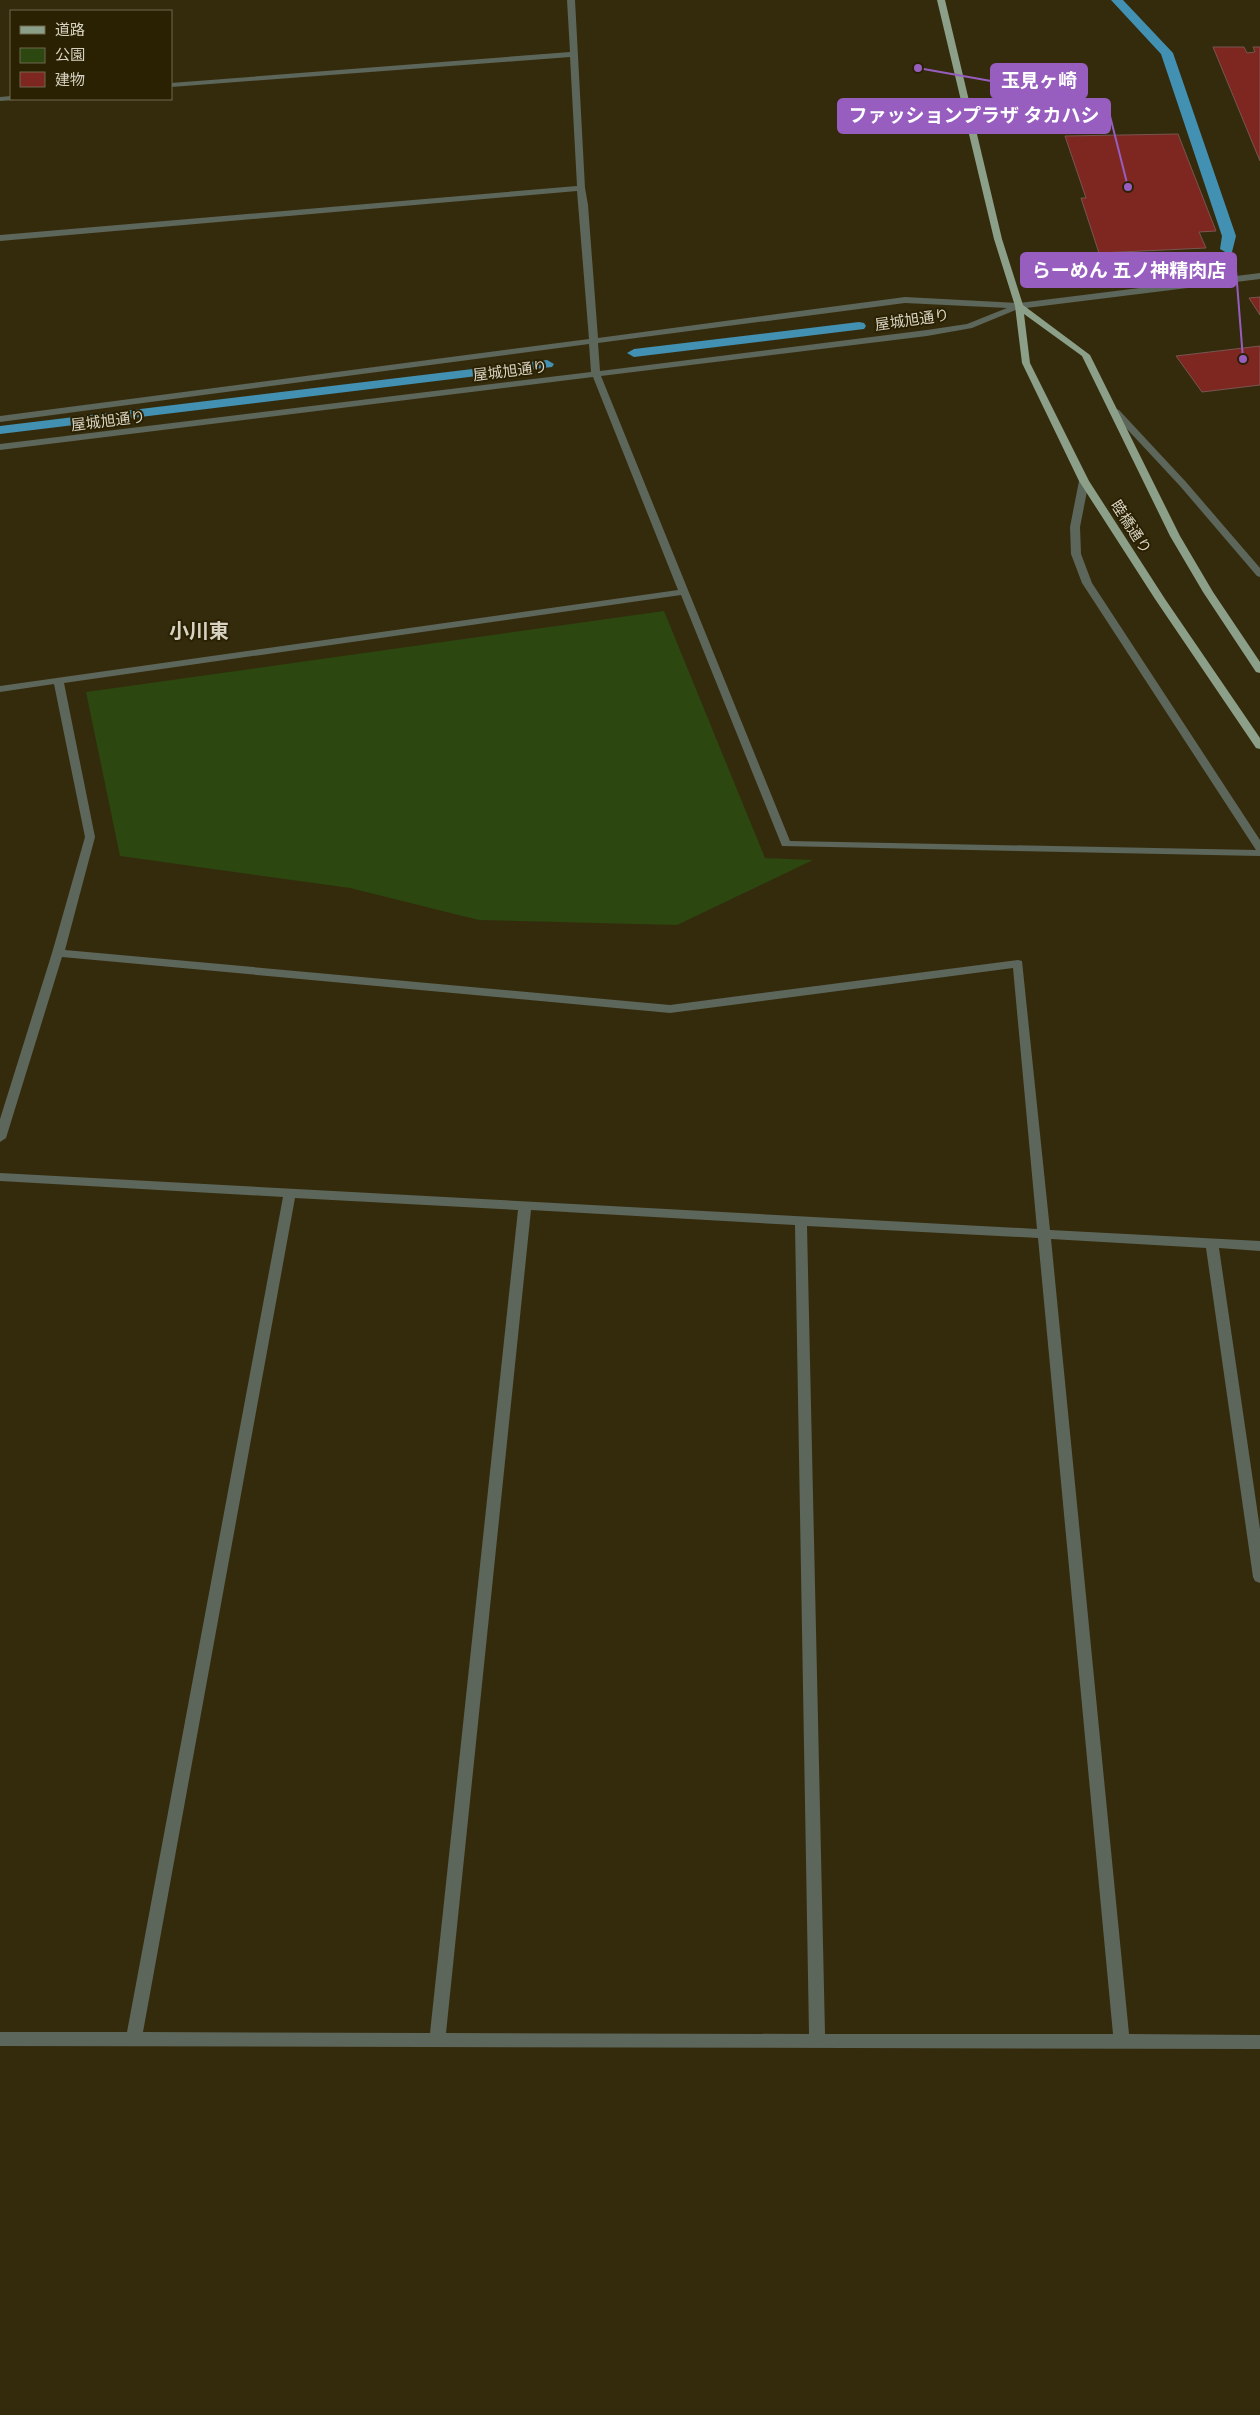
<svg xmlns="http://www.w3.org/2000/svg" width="1260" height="2415" font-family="Raleway,'Noto Sans JP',sans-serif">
  <rect width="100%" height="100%" fill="#342b0d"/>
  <polygon fill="#2c470f" points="664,611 765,858 813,860 677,925 479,920 350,888 120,856 86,692"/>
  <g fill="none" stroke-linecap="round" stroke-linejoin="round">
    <g fill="#4290b2" fill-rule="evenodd">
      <polygon points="1111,0 1123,0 1173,53 1236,236 1232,252 1227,253 1220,249 1222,236 1161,54"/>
      <polygon points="859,322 864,323 866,326 864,329 634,357 627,353 634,349"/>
      <polygon points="547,360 554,364 552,367 0,434 0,426"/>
    </g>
  </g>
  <g fill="#7e2721" stroke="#785550">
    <polygon points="1213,47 1244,47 1247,53 1255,52 1253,47 1260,47 1260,161"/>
    <polygon points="1178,134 1216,231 1199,232 1206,248 1099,253 1081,198 1086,198 1065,136"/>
    <polygon points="1260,297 1260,315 1249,298"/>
    <polygon points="1260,346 1260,385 1202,392 1176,356"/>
  </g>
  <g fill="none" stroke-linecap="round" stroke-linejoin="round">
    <g fill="#5d665a" fill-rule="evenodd">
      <path d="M567,0H575L585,188L588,205L598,338L905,297L1019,303L1260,273V279L1018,309L972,328L927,336L601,376L790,841L1256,850L1082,583L1071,554L1070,527L1079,481L1084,478L1089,481L1080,527L1081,554L1092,583L1260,840V856L782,846L681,595L64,683L95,837L65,950L670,1005L1018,960L1022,961L1050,1230L1260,1241V1251L1219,1248L1260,1529V1583L1255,1581L1253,1577L1206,1248L1051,1239L1129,2034L1260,2035V2049L0,2046V2032H127L283,1197L0,1181V1173L1037,1229L1013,968L670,1013L62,957L6,1138L0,1142V1119L52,953L85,837L54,684L0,692V686L678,590L593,377L0,450V444L591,372L589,344L0,422V416L589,339L577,191L0,241V235L577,186L570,57L171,87V83L570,52ZM905,303L1007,308L967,324L927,330L600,371L598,343ZM295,1198L518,1210L430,2033L143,2032ZM531,1210L795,1225L809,2034L446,2033ZM807,1226L1038,1238L1113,2034H825Z"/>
      <polygon points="11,96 14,100 0,101 0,97"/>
      <polygon points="1116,409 1119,410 1186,482 1260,568 1260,577 1257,576 1180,486 1113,414 1111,412"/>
    </g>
    <polygon fill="#8c9f88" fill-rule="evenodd" points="937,0 945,0 1002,239 1023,305 1090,355 1180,536 1213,592 1260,662 1260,673 1256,672 1203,592 1170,536 1082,356 1024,314 1030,363 1089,481 1165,599 1260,738 1260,749 1256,748 1155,599 1079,481 1022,363 1015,306 994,239"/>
  </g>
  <g text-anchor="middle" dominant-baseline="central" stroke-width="4" stroke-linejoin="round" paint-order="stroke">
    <g font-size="15" fill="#d7d2c1" stroke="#2a2103">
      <text transform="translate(912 320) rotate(-8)">屋城旭通り</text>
      <text transform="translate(510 371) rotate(-7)">屋城旭通り</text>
      <text transform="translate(108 421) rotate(-7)">屋城旭通り</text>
      <text transform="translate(1131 527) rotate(57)">睦橋通り</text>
    </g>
    <g font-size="20" font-weight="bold" fill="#d7d2c1" stroke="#2a2103">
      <text x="199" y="631">小川東</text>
    </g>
  </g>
  <path fill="none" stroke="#975ec0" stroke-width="2" d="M918 68L991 81M1128 187L1110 116M1243 359L1236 270"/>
  <g fill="#975ec0" stroke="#2a2103" stroke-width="2">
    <circle cx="918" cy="68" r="5"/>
    <circle cx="1128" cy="187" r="5"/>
    <circle cx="1243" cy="359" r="5"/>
  </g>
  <g fill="#975ec0" stroke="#975ec0" stroke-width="2">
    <rect x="991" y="64" width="96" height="34" rx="5"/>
    <rect x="838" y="99" width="272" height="34" rx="5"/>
    <rect x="1021" y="253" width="215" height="34" rx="5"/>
  </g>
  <g font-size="19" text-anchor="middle" font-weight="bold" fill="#fff">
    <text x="1039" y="87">玉見ヶ崎</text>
    <text x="974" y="122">ファッションプラザ タカハシ</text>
    <text x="1129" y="277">らーめん 五ノ神精肉店</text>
  </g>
  <rect x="10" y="10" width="162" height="90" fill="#2a2103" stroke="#6f684f"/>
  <rect x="20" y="26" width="25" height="8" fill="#8c9f88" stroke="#6f684f"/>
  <text x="55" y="35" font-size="15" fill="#d7d2c1">道路</text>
  <rect x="20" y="48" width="25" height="15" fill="#2c470f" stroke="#6f684f"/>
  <text x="55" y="60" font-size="15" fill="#d7d2c1">公園</text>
  <rect x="20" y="72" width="25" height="15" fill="#7e2721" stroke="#6f684f"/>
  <text x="55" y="85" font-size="15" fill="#d7d2c1">建物</text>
</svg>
